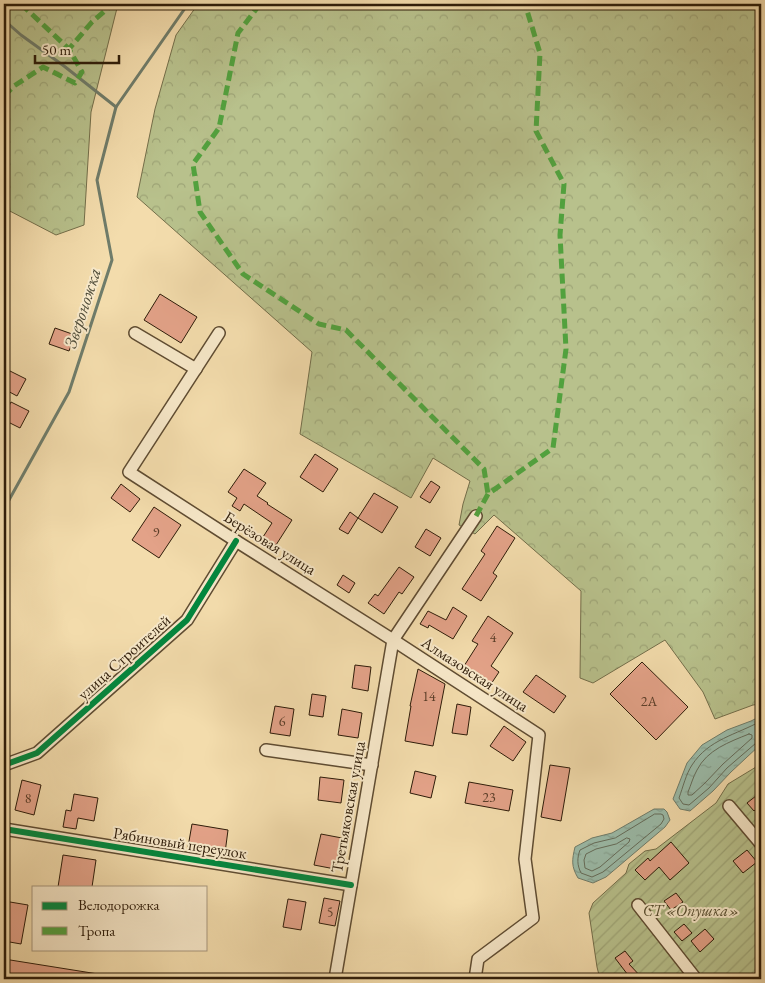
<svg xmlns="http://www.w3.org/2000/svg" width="765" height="983" font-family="'EB Garamond',serif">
  <defs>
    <pattern id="forest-crowns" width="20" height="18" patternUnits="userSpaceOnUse" patternTransform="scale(1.25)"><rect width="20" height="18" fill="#b8c18c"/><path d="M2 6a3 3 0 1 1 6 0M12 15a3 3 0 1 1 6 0" fill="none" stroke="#9ea577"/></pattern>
    <pattern id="garden-furrows" width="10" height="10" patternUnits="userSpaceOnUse" patternTransform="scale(1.25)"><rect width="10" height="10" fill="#b8c18c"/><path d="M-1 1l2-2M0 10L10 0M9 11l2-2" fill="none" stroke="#9ea577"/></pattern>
    <pattern id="water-ripples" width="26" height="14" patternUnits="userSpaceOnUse" patternTransform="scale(1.25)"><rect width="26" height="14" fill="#9bbcaa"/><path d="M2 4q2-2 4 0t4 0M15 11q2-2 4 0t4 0" fill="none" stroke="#86a191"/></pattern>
  </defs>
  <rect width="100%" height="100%" fill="#f3dcac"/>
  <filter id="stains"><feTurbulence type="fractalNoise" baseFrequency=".004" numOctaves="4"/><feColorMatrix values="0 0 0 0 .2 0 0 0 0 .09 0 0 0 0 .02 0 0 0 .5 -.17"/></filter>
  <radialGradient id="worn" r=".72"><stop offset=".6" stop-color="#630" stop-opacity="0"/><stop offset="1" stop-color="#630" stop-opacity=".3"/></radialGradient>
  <g fill="url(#forest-crowns)" stroke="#736e4a">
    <polygon points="4,4 118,4 91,112 84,225 56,235 4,208"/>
    <polygon points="198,4 761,4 761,704 753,705 715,719 703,692 665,640 593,683 580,678 581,591 494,515 475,534 459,525 463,504 470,481 433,458 411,498 300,434 312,352 137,197 155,109 176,35"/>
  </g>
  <polygon fill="url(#garden-furrows)" stroke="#736e4a" points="761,764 761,979 600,979 597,967 589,913 593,903 626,873 629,864 645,851 656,849 716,803 728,784"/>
  <g fill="url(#water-ripples)" stroke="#6f7c6a">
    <polygon points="761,716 761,744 731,772 713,791 690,811 680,809 673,799 687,763 702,745 727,730 751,721"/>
    <path d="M654,809H664L667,812L670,820L665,827L606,877L593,883L578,878C571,866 572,860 575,847L592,838L612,833Z"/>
  </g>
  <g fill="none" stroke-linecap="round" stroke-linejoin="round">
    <g stroke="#646c5a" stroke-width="1">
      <path d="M761,721C736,735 709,739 692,765C686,774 683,787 679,798L683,804L689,805L709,788L727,768L756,743L761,741"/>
      <path d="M749,734L752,735V738L723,764L705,783L692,795H688V792C691,785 693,777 697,770C707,750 729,742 749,734Z"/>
      <path d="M655,814H661L663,815L664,819L661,824L603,872L592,877L581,873C577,865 577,858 580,850L594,843L615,838Z"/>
      <polygon points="627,838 630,839 629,842 600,867 592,871 585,868 584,860 586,854 596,849 616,844"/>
    </g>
    <g stroke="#6f7c6a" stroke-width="3">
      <polyline points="4,20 21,35 64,66 116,107"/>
      <polyline points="4,509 69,392 112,260 97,180 116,107 188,4"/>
    </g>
  </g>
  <g fill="#e3a288" stroke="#2e1c09">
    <polygon points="160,294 197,317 181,343 144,320"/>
    <polygon points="55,328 75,335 69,351 49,344"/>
    <polygon points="10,371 26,379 17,396 4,389 4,384"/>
    <polygon points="11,402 29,411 20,428 4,420 4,415"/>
    <polygon points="315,454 338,469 323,492 300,477"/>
    <polygon points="244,469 266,483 257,496 268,503 267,504 292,520 276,545 263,537 272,523 244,504 240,511 232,506 237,498 228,492"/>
    <polygon points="431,481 440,487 430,503 420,497"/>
    <polygon points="121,484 140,499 130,512 111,498"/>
    <polygon points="374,493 398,507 382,533 358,518"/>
    <polygon points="154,507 181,525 159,558 132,540"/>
    <polygon points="350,512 358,518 348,534 339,529"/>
    <polygon points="497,526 515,538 493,573 497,576 481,601 462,589 485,554 481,551"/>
    <polygon points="426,529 441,538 430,556 415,547"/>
    <polygon points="399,567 414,577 402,594 399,592 384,614 368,603 375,594 378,596"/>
    <polygon points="343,575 355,583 349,593 337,585"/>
    <polygon points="453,607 467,616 453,639 429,625 428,628 420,624 428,611 446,620"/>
    <polygon points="488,616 513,633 491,666 499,672 491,684 464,666 478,644 472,641"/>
    <polygon points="642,662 688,707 656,740 610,694"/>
    <polygon points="355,665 371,667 368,691 352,688"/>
    <polygon points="418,669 445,684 433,746 405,741 411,706 410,706"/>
    <polygon points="536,675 566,696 554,713 523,692"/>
    <polygon points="312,694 326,696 323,717 309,715"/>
    <polygon points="457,704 471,707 467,735 452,733"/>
    <polygon points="275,706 294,709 290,736 270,733"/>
    <polygon points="342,709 362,713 358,738 338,735"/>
    <polygon points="504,726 526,742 513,761 490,746"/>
    <polygon points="550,765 570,768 561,821 541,817"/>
    <polygon points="415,771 436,776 431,798 410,793"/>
    <polygon points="320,777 344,780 341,803 318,800"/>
    <polygon points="22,780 41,785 34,815 15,810"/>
    <polygon points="469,782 513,790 509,811 465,803"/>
    <polygon points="761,792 761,805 754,811 747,803"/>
    <polygon points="74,794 98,798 94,821 78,818 76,829 63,827 66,810 71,811"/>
    <polygon points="192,824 228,830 225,853 188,847"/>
    <polygon points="321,834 342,838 335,869 314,865"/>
    <polygon points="671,842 689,863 670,880 659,867 645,880 635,870 648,858 650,861"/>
    <polygon points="747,850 757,862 743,873 733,861"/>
    <polygon points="63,855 96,860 92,887 58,887"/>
    <polygon points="676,893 683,902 671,910 664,901"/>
    <polygon points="324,898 340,901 335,926 319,923"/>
    <polygon points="288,899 306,902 301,930 283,927"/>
    <polygon points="4,901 28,905 21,944 4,941"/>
    <polygon points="684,924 692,933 682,941 674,932"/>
    <polygon points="705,929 714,939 700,952 691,941"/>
    <polygon points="625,951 633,961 629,964 643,979 631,979 615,958"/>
    <polygon points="4,959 98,974 98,979 4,979"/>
  </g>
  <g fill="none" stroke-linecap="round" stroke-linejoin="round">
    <g stroke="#5f4c32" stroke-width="14">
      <g id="minor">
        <polyline points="135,333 196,369"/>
        <polyline points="219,333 129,472 236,541 393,640 539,735 525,859 533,918 478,959 475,979"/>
        <polyline points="266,750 372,765"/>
        <polyline points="4,765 37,753 187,620 236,541"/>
        <polyline points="729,806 761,844"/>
        <polyline points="4,829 351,885"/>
        <polyline points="638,905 696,979"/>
        <polyline points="335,979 393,640 476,516"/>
      </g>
    </g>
    <use href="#minor" stroke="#f7e8c9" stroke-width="11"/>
    <g stroke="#52a13e" stroke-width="5" stroke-dasharray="10 5" stroke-linecap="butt">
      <polyline points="21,4 69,49"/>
      <polyline points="260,4 238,33 219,128 193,164 200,212 243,274 319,324 346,330 484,469 488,494"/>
      <polyline points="4,96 14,86 43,67 75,83 82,72 69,49 92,22 113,4"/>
      <polyline points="476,516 488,494 553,448 566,349 560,235 564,184 536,131 540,53 525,4"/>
    </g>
    <g stroke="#f7e8c9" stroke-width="9">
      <g id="cycleway">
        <polyline points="4,765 37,753 187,620 236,541"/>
        <polyline points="4,829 351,885"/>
      </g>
    </g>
    <use href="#cycleway" stroke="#00873e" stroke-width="6"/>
  </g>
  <g text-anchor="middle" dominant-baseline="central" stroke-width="4" stroke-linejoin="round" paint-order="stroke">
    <g font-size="14" fill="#5b3e29">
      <text x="156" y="532">9</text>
      <text x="493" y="637">4</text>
      <text x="429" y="696">14</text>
      <text x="649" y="701">2А</text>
      <text x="282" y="721">6</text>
      <text x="489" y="797">23</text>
      <text x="28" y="798">8</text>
      <text x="330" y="912">5</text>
    </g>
    <g font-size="16" fill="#2e1c09" stroke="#f7e8c9">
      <text transform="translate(270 543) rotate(32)">Берёзовая улица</text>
      <text transform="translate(124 657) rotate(-42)">улица Строителей</text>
      <text transform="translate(475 674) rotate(33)">Алмазовская улица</text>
      <text transform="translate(348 807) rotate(-80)">Третьяковская улица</text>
      <text transform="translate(180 843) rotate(9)">Рябиновый переулок</text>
    </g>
    <g font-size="16" font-style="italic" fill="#574e30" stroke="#f7e8c9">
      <text x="691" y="910">СТ «Опушка»</text>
    </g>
    <g font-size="18" font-style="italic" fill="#4f4c39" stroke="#f7e8c9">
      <text transform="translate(82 308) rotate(-72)">Звероножка</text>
    </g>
  </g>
  <rect width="765" height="983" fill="none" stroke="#f3dcac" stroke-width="20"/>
  <rect x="5" y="5" width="755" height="973" fill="none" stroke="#2e1c09" stroke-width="2.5"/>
  <rect x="10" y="10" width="745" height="963" fill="none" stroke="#2e1c09"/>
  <rect x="32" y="886" width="175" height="65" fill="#f7e8c9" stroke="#a7967c"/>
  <rect x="42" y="902" width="25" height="8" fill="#00873e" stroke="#a7967c"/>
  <text x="78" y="910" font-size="15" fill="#2e1c09">Велодорожка</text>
  <rect x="42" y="927" width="25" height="8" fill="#52a13e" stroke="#a7967c"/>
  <text x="78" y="936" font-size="15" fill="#2e1c09">Тропа</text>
  <path d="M35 55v8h84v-8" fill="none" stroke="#2e1c09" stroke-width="2.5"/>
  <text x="42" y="55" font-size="15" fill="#2e1c09" stroke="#f7e8c9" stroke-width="4" paint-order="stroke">50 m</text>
  <rect width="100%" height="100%" filter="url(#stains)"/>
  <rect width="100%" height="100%" fill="url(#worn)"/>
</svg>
